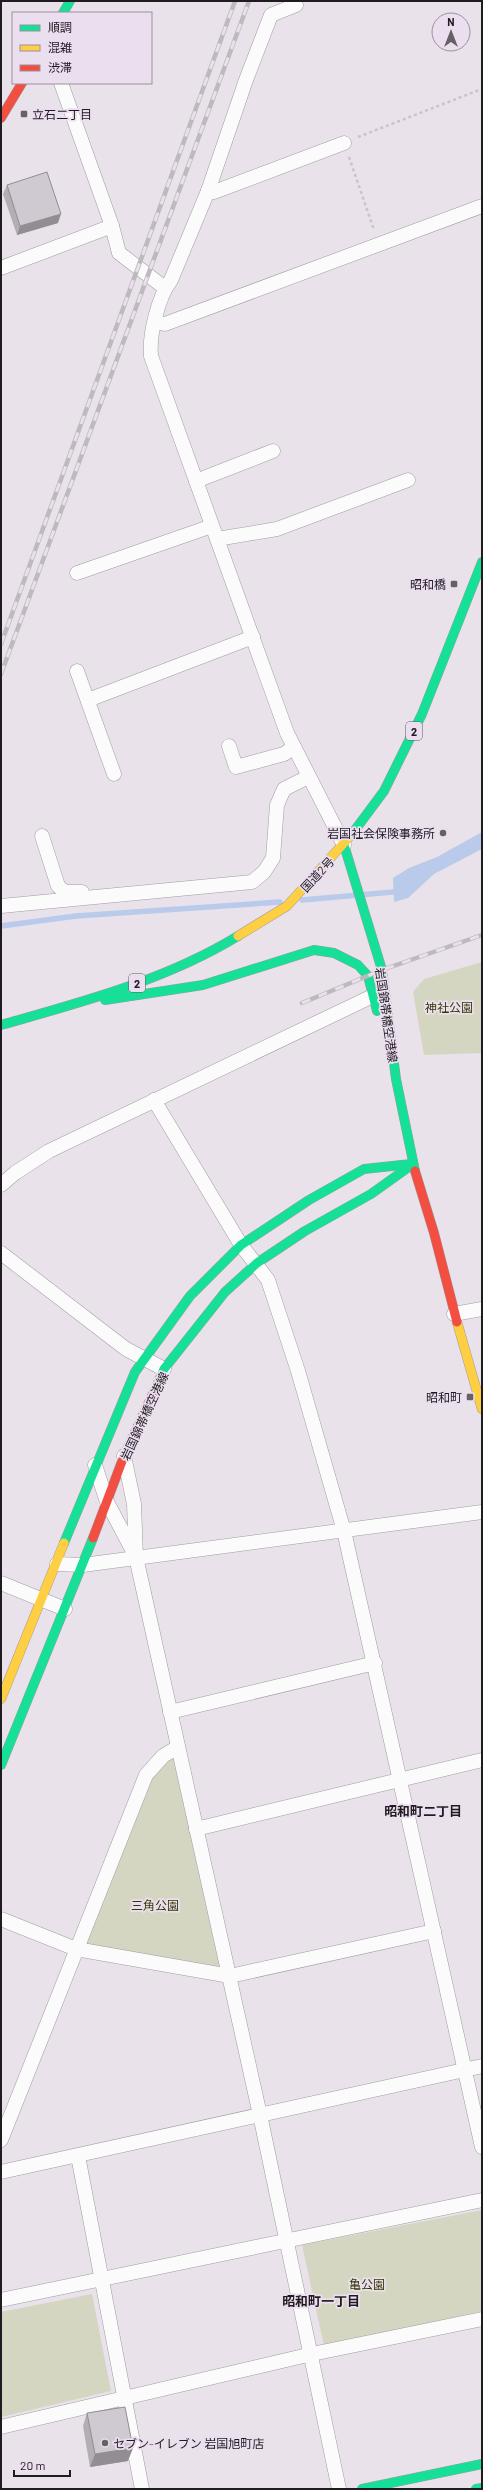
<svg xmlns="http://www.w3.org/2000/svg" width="483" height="2490" font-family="Barlow,'Noto Sans JP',sans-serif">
  <rect width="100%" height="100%" fill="#e9e2ea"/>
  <g fill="#d5d6c1">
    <polygon points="482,962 482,1053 424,1055 413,992 424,979"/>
    <polygon points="179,1752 230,1976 76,1949 146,1775"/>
    <polygon points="482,2210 482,2311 324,2346 302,2245"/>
    <polygon points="92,2294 111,2391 1,2417 1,2312"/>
  </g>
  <polygon fill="#b9caea" points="482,832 482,849 434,874 408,898 394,902 393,878 409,868 437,857"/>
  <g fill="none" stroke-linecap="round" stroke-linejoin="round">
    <g stroke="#b9caea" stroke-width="5.5">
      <polyline points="302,900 393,892 398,889"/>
      <polyline points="1,926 76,916 280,902"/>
    </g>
    <g stroke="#a09ca1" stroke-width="15">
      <g id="street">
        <polyline points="61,83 112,226 119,253 165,288"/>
        <path d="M344,143L214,192L208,191L171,280C158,297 149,335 151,356L287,733L344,845"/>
        <polyline points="208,191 246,80 271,15 296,5"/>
        <polyline points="1,268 112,226"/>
        <polyline points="155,322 165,324 482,206"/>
        <polyline points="196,481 273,451"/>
        <polyline points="217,539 277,529 408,480"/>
        <polyline points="77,573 212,526"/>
        <polyline points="77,671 114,774"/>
        <polyline points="88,700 253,637"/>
        <polyline points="229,746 236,767 284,754 294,747"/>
        <polyline points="42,836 58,886 65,892 82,892"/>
        <polyline points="1,906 252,882 264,872 273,858 277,805 284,789 308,777"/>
        <polyline points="154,1100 241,1245 268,1280 298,1371 344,1531 482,2147"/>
        <polyline points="1,1185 15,1173 49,1151 381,992"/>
        <polyline points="1,1253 126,1349 164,1369"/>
        <polyline points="454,1314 482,1309"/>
        <polyline points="124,1456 134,1504 136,1557 260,2115 339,2489"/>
        <polyline points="95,1465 107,1502 135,1555"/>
        <polyline points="57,1564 83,1565 482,1512"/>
        <polyline points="1,1583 65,1609"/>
        <polyline points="170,1712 375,1663"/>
        <polyline points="196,1829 482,1760"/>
        <polyline points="1,1919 76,1949 230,1976 434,1931"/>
        <polyline points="1,2140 146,1775 163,1756 178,1747"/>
        <polyline points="78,2156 142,2489"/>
        <polyline points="1,2172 482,2066"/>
        <polyline points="1,2300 482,2200"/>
        <polyline points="1,2427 312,2354 482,2319"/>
      </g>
    </g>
    <g stroke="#a09ca1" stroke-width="10">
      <g id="fast">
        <polyline points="63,13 70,1"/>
        <polyline points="352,834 384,791 422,714 482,562"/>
        <polyline points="344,845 382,970 396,1079 415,1171"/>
        <polyline points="105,1000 203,985 314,950 334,953 358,965 368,976 377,1011"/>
        <path d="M1,1025C82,1002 166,980 238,936"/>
        <polyline points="157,1385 164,1369 225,1292 257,1263 305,1231 371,1194 413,1164"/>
        <polyline points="64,1543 135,1372 190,1296 241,1245 309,1200 364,1169 411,1164"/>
        <polyline points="1,1765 93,1538"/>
        <polyline points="362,2489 482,2464"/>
        <polyline points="476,2489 482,2488"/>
      </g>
    </g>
    <g stroke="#a09ca1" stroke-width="10">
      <g id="slow">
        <polyline points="238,936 287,906 352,834"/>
        <polyline points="457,1322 482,1409"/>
        <polyline points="1,1699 64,1543"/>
      </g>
    </g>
    <g stroke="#a09ca1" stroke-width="10">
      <g id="jam">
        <polyline points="1,118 22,83"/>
        <polyline points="415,1171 434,1233 457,1322"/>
        <polyline points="93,1538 124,1456 157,1385"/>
      </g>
    </g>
    <g stroke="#c7c5c7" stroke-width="2.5" stroke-dasharray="3 3" stroke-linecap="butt">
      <polyline points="358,137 482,89"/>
      <polyline points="349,157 374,230"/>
    </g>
    <use href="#street" stroke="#fcfbfc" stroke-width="14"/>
    <use href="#fast" stroke="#16e098" stroke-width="9"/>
    <use href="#slow" stroke="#ffcf43" stroke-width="9"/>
    <use href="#jam" stroke="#f24e42" stroke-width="9"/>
    <g stroke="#bcbabc" stroke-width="4.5">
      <g id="rail">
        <polyline points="1,644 235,1"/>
        <polyline points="1,674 249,1"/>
        <polyline points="302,1003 382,970 482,935"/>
      </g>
    </g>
    <use href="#rail" stroke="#ebdeee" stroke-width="3" stroke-dasharray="9" stroke-linecap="butt"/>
  </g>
  <g fill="#b2aeb4">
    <polygon points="7,185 58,223 17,235 3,194"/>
    <polygon points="87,2413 128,2461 90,2467 83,2426"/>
  </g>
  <g fill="#918d92">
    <polygon points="61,214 58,223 17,235 20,226"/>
    <polygon points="133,2448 128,2461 90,2467 95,2454"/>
  </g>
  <g fill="#cfcad1" stroke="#918d92">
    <polygon points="47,172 61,214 20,226 7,185"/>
    <polygon points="125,2407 133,2448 95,2454 87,2413"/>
  </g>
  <g fill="#666167" stroke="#ebdeee" stroke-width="1.5">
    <rect x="20" y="110" width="8" height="8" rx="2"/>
    <rect x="450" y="580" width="8" height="8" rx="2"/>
    <circle cx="443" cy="833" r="4"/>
    <rect x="466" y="1393" width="8" height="8" rx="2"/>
    <circle cx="105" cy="2443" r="4"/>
  </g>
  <g text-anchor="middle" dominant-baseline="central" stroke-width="3.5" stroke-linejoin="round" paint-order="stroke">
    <g fill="#ebdeee" stroke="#5d565e" stroke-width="1">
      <rect x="406" y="722" width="16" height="18" rx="3"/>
      <rect x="129" y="974" width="16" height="18" rx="3"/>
    </g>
    <g font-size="11" font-weight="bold" fill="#201b21">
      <text x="414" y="731">2</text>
      <text x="137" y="983">2</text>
    </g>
    <g font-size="12" fill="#201b21" stroke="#ebdeee" text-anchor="end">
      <text x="32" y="114" text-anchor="start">立石二丁目</text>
      <text x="446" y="584">昭和橋</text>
      <text x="435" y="833">岩国社会保険事務所</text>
      <text x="462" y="1397">昭和町</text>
      <text x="113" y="2443" text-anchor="start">セブン-イレブン 岩国旭町店</text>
    </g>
    <g font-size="12" fill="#201b21" stroke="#ebdeee">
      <text transform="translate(317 874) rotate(-47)">国道2号</text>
      <text transform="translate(387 1015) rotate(82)">岩国錦帯橋空港線</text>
      <text transform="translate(144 1416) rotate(-65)">岩国錦帯橋空港線</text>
    </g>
    <g font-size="12" fill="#323900" stroke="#ebdeee">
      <text x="449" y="1007">神社公園</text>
      <text x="155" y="1905">三角公園</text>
      <text x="367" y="2284">亀公園</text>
    </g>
    <g font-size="13" font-weight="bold" fill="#201b21" stroke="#ebdeee">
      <text x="423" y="1811">昭和町二丁目</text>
      <text x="321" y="2301">昭和町一丁目</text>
    </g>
  </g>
  <rect width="483" height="2490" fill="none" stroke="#201b21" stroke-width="4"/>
  <rect x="12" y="12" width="140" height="72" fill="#ebdeee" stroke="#9a909c"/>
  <rect x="20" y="25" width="20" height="6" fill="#16e098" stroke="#9a909c"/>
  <text x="48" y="32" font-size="12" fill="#201b21">順調</text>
  <rect x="20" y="45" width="20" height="6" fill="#ffcf43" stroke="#9a909c"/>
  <text x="48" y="52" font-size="12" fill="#201b21">混雑</text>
  <rect x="20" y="65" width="20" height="6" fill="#f24e42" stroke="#9a909c"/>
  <text x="48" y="72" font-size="12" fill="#201b21">渋滞</text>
  <g transform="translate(451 32)"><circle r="19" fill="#ebdeee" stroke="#9a909c"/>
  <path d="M0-3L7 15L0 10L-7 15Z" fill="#666167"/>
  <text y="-6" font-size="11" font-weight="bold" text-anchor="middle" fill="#201b21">N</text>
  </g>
  <path d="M14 2470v6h56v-6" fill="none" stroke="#201b21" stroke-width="2"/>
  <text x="20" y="2470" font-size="12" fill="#201b21" stroke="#ebdeee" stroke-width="3" paint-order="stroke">20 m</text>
</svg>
